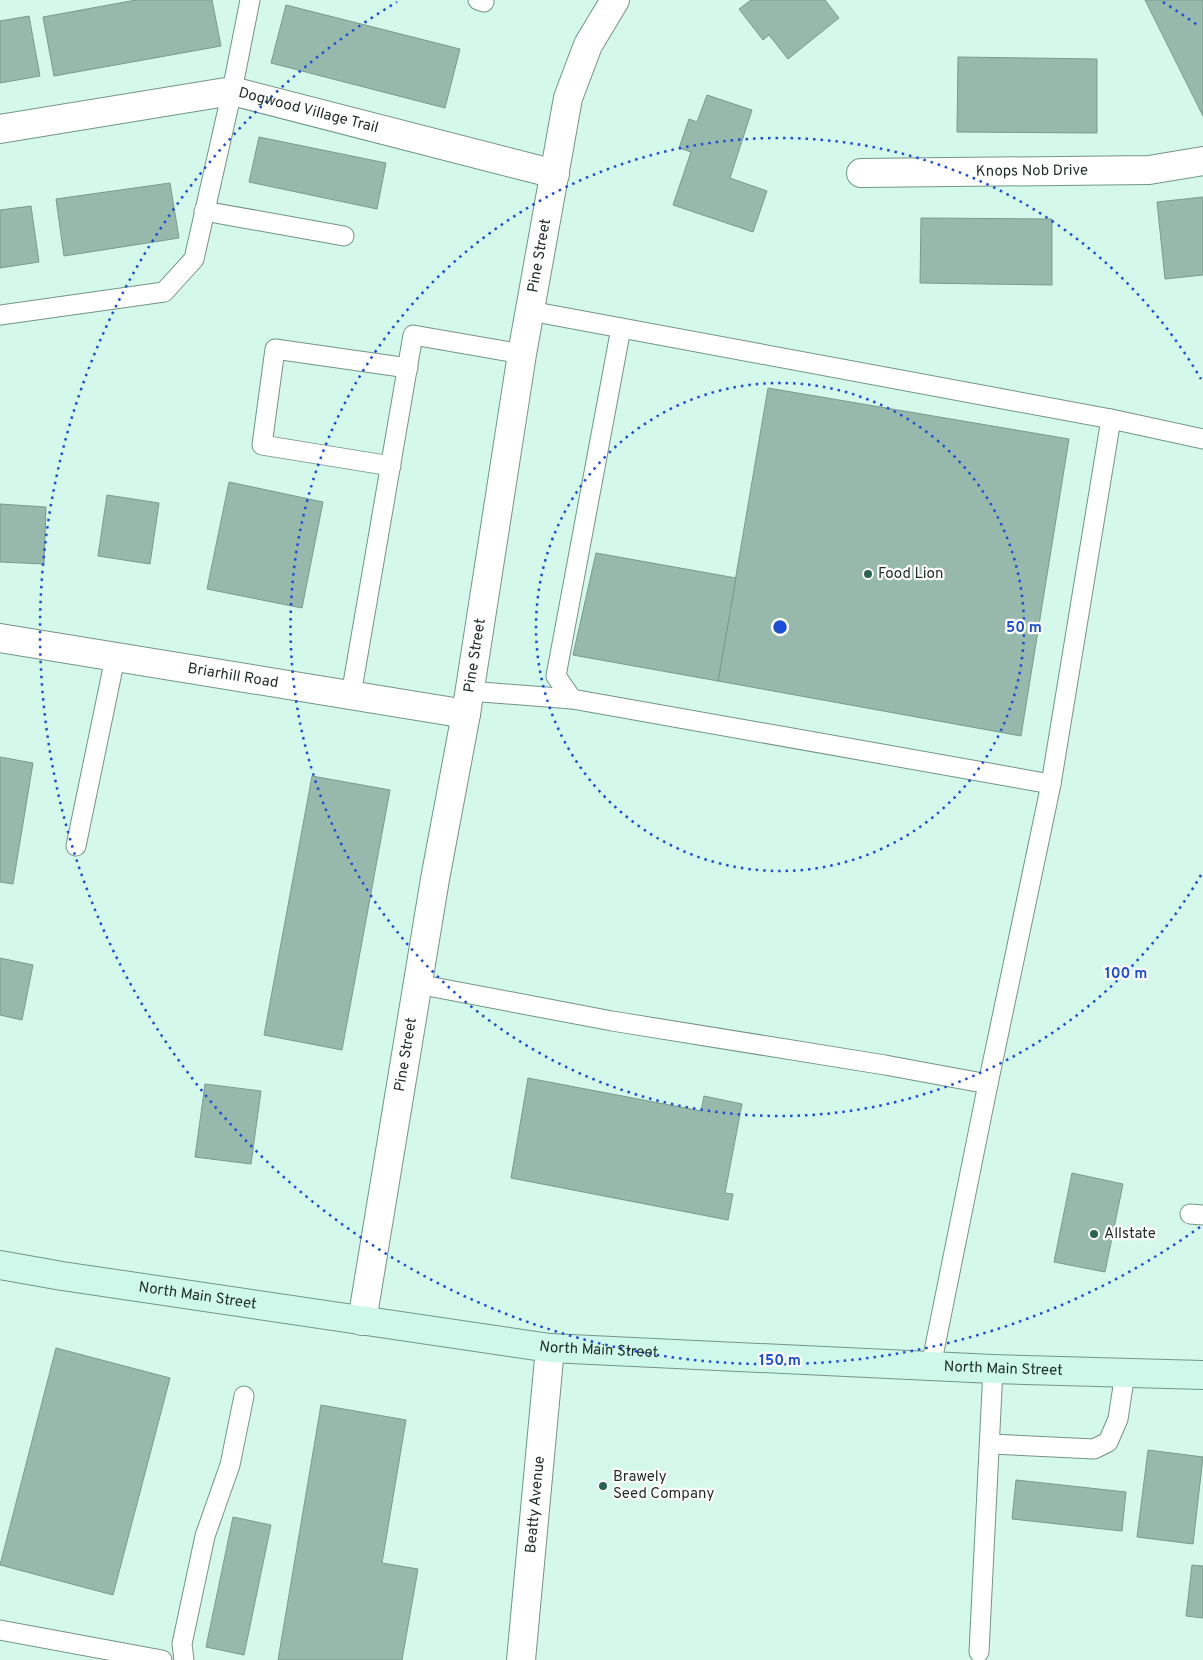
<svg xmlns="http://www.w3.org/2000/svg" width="1203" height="1660" font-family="Overpass,sans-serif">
  <rect width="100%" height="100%" fill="#d4f8e9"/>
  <g fill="#96b9ab" stroke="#799b8d">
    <polygon points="136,0 212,0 221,46 54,76 43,17"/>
    <polygon points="751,0 825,0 839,18 788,59 769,35 763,40 739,9"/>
    <polygon points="1145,0 1203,0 1203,116"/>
    <polygon points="286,5 460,49 445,108 271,63"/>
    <polygon points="29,16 40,76 0,83 0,21"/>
    <polygon points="958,57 1097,59 1097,133 957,132"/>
    <polygon points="707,95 752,110 730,178 767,191 753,232 673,205 691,152 679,148 689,119 697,122"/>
    <polygon points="259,137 386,163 377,209 249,182"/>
    <polygon points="170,183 179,238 64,256 56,199"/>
    <polygon points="1203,197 1203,275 1165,279 1157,202"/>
    <polygon points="31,206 39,262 0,268 0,210"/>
    <polygon points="921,218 1052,219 1052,285 920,283"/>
    <polygon points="768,388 1069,439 1021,736 718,681"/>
    <polygon points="229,482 323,502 302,608 207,589"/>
    <polygon points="107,495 159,503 150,564 98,556"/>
    <polygon points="0,504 46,507 44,564 0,562"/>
    <polygon points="596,553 736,578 718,681 573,655"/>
    <polygon points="0,757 33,763 13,884 0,882"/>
    <polygon points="312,776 390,790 342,1050 264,1035"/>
    <polygon points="0,958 33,965 22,1020 0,1015"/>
    <polygon points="528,1078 701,1111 704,1096 742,1104 725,1193 733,1194 728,1220 511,1178"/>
    <polygon points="205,1084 261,1091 251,1164 195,1157"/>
    <polygon points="1072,1173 1123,1184 1105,1272 1054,1262"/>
    <polygon points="56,1348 170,1378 113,1595 0,1565"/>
    <polygon points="321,1405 406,1420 382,1563 418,1569 402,1660 278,1660"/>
    <polygon points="1148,1450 1203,1457 1193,1544 1137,1537"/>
    <polygon points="1016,1480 1126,1492 1122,1531 1012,1519"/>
    <polygon points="233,1517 271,1525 244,1655 206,1647"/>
    <polygon points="1192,1565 1203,1566 1203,1618 1186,1616"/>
  </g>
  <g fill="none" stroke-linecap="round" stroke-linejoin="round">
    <g stroke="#739587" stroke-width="21">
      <g id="lane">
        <polyline points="478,0 484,2"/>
        <polyline points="204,211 344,236"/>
        <polyline points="530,311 1111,419"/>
        <polyline points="0,315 164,292 194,259 232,91 250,0"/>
        <polyline points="391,466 262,445 275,349 408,368"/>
        <polyline points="469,691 572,699 1051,784"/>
        <polyline points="351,695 413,335 522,354"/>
        <polyline points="572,699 556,676 621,328"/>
        <polyline points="76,846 115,658"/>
        <polyline points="417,984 612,1021 885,1065 988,1084"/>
        <polyline points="1190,1214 1203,1215"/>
        <polyline points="931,1366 988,1084 1051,784 1111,419 1203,439"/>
        <polyline points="990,1444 1094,1449 1108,1442 1118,1419 1125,1373"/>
        <polyline points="0,1630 162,1660"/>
        <polyline points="979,1652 993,1369"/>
        <polyline points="184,1660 182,1644 205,1536 230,1465 244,1396"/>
      </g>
    </g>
    <g stroke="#739587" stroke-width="30">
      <g id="street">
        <path id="s1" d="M0,129L232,91L555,174"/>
        <path id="s2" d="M861,173L1149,170L1203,161"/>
        <path id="s3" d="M0,638L466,714"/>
        <path id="s4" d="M362,1321L435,879L466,714L522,354L568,98L588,45L615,0"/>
        <path id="s5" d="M521,1660L550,1348"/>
      </g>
    </g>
    <g stroke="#739587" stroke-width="30">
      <g id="secondary">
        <path id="s6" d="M0,1265L62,1276L550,1348L993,1369L1203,1375"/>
      </g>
    </g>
    <use href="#lane" stroke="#fff" stroke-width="19"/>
    <use href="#street" stroke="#fff" stroke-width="28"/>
    <use href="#secondary" stroke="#cef8ea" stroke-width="28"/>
  </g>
  <g fill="none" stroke="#1d4ed8" stroke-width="2.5" stroke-dasharray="2.5 5">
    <circle cx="780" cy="627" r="244"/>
    <path d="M1201 875A489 489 0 1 1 1201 379"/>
    <path d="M1200 1227A733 733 0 1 1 397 2M1163 2A733 733 0 0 1 1200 27"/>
  </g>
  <g fill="#286450" stroke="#fff" stroke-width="2">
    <circle cx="868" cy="574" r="5"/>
    <circle cx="1094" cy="1234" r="5"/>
    <circle cx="603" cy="1486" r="5"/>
  </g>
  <g text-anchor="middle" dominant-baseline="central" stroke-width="4.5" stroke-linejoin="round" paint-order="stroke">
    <g font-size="15" fill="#1e2c27" stroke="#fff">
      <text stroke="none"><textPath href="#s1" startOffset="314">Dogwood Village Trail</textPath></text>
      <text stroke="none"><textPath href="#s2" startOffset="171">Knops Nob Drive</textPath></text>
      <text stroke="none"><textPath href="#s4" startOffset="1080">Pine Street</textPath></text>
      <text stroke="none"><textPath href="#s4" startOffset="675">Pine Street</textPath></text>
      <text stroke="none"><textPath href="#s3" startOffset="236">Briarhill Road</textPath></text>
      <text stroke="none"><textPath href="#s4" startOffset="270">Pine Street</textPath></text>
      <text stroke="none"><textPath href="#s6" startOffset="200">North Main Street</textPath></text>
      <text stroke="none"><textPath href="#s6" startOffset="605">North Main Street</textPath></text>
      <text stroke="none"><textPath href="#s6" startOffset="1010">North Main Street</textPath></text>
      <text stroke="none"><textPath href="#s5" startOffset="156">Beatty Avenue</textPath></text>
    </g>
    <g font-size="15" fill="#1e2c27" stroke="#fff" text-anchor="start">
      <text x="878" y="574">Food Lion</text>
      <text x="1104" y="1234">Allstate</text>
      <text x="613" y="1477">Brawely<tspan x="613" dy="17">Seed Company</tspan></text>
    </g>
  </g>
  <circle cx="780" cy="627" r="8" fill="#1d4ed8" stroke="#fff" stroke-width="2.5"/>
  <g font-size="15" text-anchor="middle" font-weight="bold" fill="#1d4ed8" stroke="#fff" stroke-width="4.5" stroke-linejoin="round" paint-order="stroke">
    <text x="1024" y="632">50 m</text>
    <text x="1126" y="978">100 m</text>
    <text x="780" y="1365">150 m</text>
  </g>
</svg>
